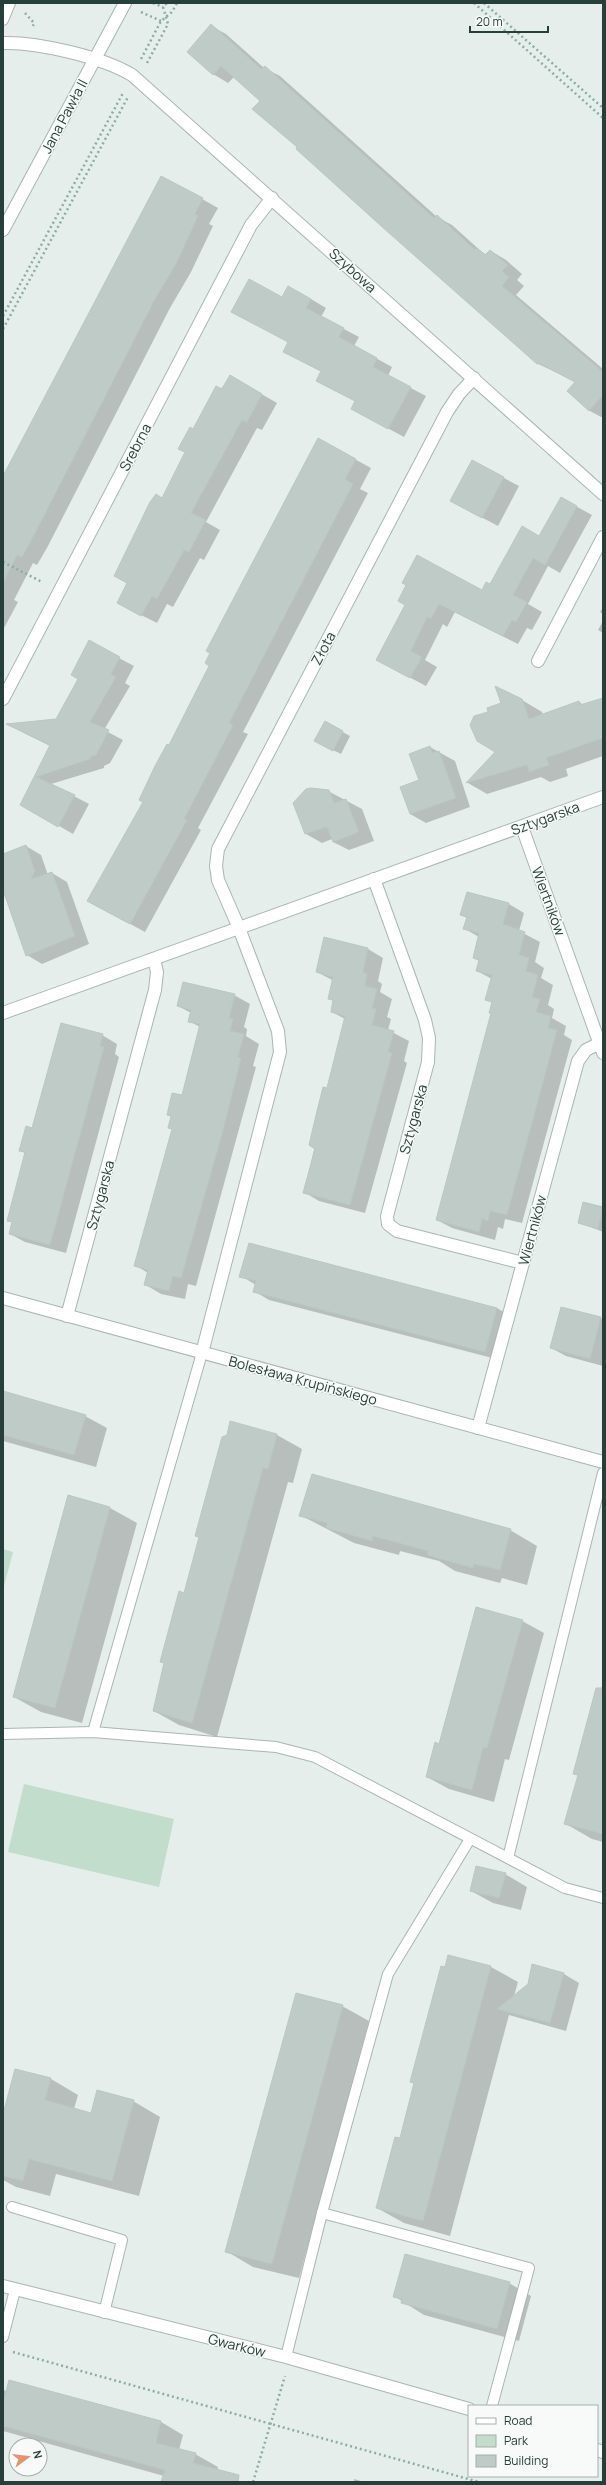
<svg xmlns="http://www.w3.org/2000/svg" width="606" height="2485" font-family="Manrope,sans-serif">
  <rect width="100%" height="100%" fill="#e6eeeb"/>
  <g fill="#c2ddcb">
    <polygon points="3,1549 13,1552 3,1590"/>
    <polygon points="24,1784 174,1819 159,1887 8,1852"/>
  </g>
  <g fill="#0003">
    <polygon points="211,26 226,34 264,68 280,76 437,217 452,225 482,252 487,255 491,251 506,260 522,274 517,280 524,286 516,295 603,369 603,418 590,411 569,391 577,382 538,364 297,149 298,147 261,101 234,77 228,83 213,74"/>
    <polygon points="202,199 218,208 209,224 213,226 191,272 170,308 48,546 37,565 33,563 14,600 18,602 3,630 3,482"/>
    <polygon points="283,298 311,299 326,308 321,317 359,337 354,346 392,367 388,376 426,396 404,437 367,417 356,401 333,389 322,372 299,360 289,342"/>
    <polygon points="230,376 277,403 262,430 257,428 206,522 220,530 204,560 200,558 173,607 167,604 157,623 133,611 128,583 163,499 186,452 193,430"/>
    <polygon points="318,439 371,468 360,489 368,493 243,732 248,734 198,828 201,830 145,932 88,901 144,802 211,666 211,653"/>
    <polygon points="504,478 519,486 498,526 451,501"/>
    <polygon points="561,498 592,515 560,573 548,566 528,604 542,612 532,630 527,628 518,644 455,612 447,627 443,624 425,660 437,667 426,686 392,668 406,605 483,591 539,537"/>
    <polygon points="603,607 603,614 600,612"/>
    <polygon points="603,621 603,633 598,630"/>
    <polygon points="89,642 134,666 125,683 130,686 104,730 123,740 110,763 104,766 104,768 51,784 89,804 73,834 21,804 50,746 22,732 57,720 80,678"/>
    <polygon points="522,700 542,712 543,715 579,702 584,705 603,702 603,756 566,769 568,776 550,782 541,777 487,794 468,783 496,752"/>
    <polygon points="326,723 350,736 341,754 323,745"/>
    <polygon points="430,747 455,761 470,807 426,823 410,814"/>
    <polygon points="328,791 362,809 374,841 349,850 333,842 332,839 322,843 306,834 294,803"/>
    <polygon points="26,846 41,855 48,875 52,873 67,882 89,944 42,964 27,955 6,895 3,893 3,855"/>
    <polygon points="468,893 509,904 524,913 519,931 540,942 535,962 544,968 541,978 553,985 548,1005 554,1009 552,1018 566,1026 564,1035 572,1040 522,1223 505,1219 503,1229 498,1227 495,1240 452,1228 437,1220 492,1013 493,1003 486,999 492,979 477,971 479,961 474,958 479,937 465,929 467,918 461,915"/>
    <polygon points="368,949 383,958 378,981 382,984 380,992 392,999 387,1017 391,1019 388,1030 409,1041 404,1061 407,1063 365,1213 319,1201 304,1192 345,1019 332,1012 334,1001 329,999 334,981 317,972"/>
    <polygon points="234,995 250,1004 244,1027 247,1029 246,1036 259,1044 253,1066 256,1067 196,1286 188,1284 185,1299 161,1294 146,1285 148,1273 135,1265 173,1129 172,1117 168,1115 182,1096 200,1027 189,1021 191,1013 178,1006"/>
    <polygon points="102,1035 117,1044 115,1054 119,1057 66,1253 25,1242 10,1234 13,1223 9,1220 26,1154 20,1150 33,1129"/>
    <polygon points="584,1203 603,1208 603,1232 579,1222"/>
    <polygon points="241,1276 497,1308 512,1317 500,1360 269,1300 254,1291 256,1285"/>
    <polygon points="562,1308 603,1319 603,1366 566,1356 551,1348"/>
    <polygon points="3,1392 85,1416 107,1428 96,1467 3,1441"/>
    <polygon points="277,1435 302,1449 293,1483 288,1482 217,1737 179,1725 154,1711 200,1538 196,1535"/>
    <polygon points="110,1508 137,1523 82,1723 41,1712 14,1697"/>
    <polygon points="300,1515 510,1530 537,1546 527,1585 502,1578 500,1583 455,1571 439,1561 400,1551 399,1555 354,1543"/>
    <polygon points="522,1621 544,1633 509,1760 505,1759 494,1802 449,1789 427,1777 439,1745"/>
    <polygon points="603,1683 603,1842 592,1839 566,1824 579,1776 574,1773"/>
    <polygon points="505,1874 527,1887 521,1910 493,1903 471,1891"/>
    <polygon points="533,1966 564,1974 579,1983 566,2031 509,2015 450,2236 404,2223 377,2208 400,2139 415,2084 411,2082 446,1968 491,1967 518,1982 514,1996 529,1984"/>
    <polygon points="342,2006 369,2021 299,2278 253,2267 226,2251"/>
    <polygon points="16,2070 51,2079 78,2095 74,2109 92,2114 133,2101 160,2117 139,2196 56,2174 50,2196 16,2187 3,2180 3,2118"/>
    <polygon points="509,2283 531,2296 519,2341 424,2315 394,2296"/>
    <polygon points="10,2381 161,2422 183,2435 179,2450 195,2454 218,2467 217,2472 235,2482 162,2482 164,2476 3,2431 3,2390 7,2391"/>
    <polygon points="354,2479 365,2482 354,2482"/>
  </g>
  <g fill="#bfcbc7" stroke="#b9c7c2">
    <polygon points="211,24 261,69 265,66 434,218 437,215 475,250 477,248 485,255 490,250 508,265 502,271 509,277 502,286 603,372 603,395 589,411 567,391 575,382 539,363 537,364 380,225 296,149 297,147 252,109 260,101 221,66 213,75 187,52"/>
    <polygon points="161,176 203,198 195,214 198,216 176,264 155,299 33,537 22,557 17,555 3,583 3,476"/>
    <polygon points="249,279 282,297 288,286 311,299 306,308 344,328 339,337 377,358 373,367 411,387 388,429 351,409 355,401 316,381 321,371 283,352 288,342 231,312"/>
    <polygon points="230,375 262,394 247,422 242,420 191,513 206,520 189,552 184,550 157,599 152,596 141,616 117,603 127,583 114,576 150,502 156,494 162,498 185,452 178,449 190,427 193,429 216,386 222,389"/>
    <polygon points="318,438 356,459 345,479 353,484 229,723 233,725 184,819 187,820 130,924 87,901 143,802 139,800 155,766 167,744 169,745 209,666 205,663 210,653 206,651"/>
    <polygon points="472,460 504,477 482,518 450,501"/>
    <polygon points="561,497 577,506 545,565 533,558 513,595 527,602 516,622 512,620 503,636 439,604 431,619 427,617 411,651 422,657 410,678 376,660 405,605 398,601 406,585 402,583 417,555 482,590 486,582 490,584 522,526 539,536"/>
    <polygon points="89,640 120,657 111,674 116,677 90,722 109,730 96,755 90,757 90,759 36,777 75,795 58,827 20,805 50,745 6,724 56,719 78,679 71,675"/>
    <polygon points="495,686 522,699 529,719 579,701 580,705 603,698 603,738 546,758 549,765 529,772 527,765 466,783 495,752 477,741 470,725 474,716 488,712 487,708 501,703"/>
    <polygon points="325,721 343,731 333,751 314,741"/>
    <polygon points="430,746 432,753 439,751 456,798 410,814 400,787 419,780 409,754"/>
    <polygon points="311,788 329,790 334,803 346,799 359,832 333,842 327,827 305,834 293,803 306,789"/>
    <polygon points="26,845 35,871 31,879 52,872 75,936 26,956 3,890 3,854"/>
    <polygon points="467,892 509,903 503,924 525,932 519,955 529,958 526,971 538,975 532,997 540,999 536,1012 551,1016 548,1028 557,1030 507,1215 490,1211 488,1221 482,1219 479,1232 436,1220 491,1013 489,1013 492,1002 485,1000 492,975 476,971 479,960 473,958 479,933 463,929 467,917 460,915"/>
    <polygon points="324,937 368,948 363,972 367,974 365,986 377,989 372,1008 376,1009 372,1025 394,1031 388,1052 392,1053 350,1205 303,1193 315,1149 309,1145 317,1111 323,1087 327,1088 345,1016 331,1012 333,1000 328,999 333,977 316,972"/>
    <polygon points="183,982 235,994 229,1018 233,1019 230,1031 244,1034 238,1057 241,1058 222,1134 181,1278 173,1276 169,1291 144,1285 148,1270 134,1266 172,1129 168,1128 171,1116 167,1115 172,1093 182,1095 200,1024 188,1022 191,1010 177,1006"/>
    <polygon points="61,1023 103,1034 100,1046 104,1047 50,1245 9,1234 12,1222 7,1221 25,1152 19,1151 26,1126 32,1128"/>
    <polygon points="583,1202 603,1207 598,1229 578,1223"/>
    <polygon points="249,1243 497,1308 485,1352 253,1292 256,1281 239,1277"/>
    <polygon points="561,1307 601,1317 590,1359 550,1348"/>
    <polygon points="3,1391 86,1415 74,1455 3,1435"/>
    <polygon points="230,1421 277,1434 268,1469 263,1468 192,1723 153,1711 164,1663 160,1662 179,1591 184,1593 199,1537 195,1536 222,1437 227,1435"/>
    <polygon points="312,1474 511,1529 500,1570 474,1564 473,1568 427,1555 428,1551 373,1536 372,1541 326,1528 327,1523 299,1516"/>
    <polygon points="68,1495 110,1507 55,1708 13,1697"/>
    <polygon points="476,1607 523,1620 487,1748 483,1747 472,1790 426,1777 435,1742 439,1744"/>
    <polygon points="596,1688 603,1688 603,1834 564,1824 578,1775 573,1774"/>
    <polygon points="476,1866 506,1873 499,1898 470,1891"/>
    <polygon points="448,1955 491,1966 423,2221 376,2208 395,2137 400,2138 414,2083 410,2082 441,1966 445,1967"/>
    <polygon points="532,1964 564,1973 550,2023 497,2009 528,1984"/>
    <polygon points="296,1993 343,2005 272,2264 225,2252"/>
    <polygon points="15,2069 51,2078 45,2100 91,2113 97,2090 134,2100 112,2181 29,2159 23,2181 3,2176 3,2114"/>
    <polygon points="405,2254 510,2282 497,2329 401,2303 402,2299 393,2297"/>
    <polygon points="9,2380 161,2421 156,2443 196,2453 193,2463 239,2475 238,2482 161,2482 165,2470 3,2426 3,2403"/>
  </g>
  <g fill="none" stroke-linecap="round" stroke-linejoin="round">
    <g stroke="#a9b6b2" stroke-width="12">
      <g id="service">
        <polyline points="3,20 10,3"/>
        <polyline points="93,1732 202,1353"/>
        <polyline points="3,1734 93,1732 276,1747 315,1757 565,1888 603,1898"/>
        <polyline points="508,1858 603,1473"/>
        <polyline points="12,2207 122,2240 104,2313"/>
        <polyline points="322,2213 529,2268 492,2406"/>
        <polyline points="3,2337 15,2290"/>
        <polyline points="286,2357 322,2213 388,1974 470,1839"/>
      </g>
    </g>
    <g stroke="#a9b6b2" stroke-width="14">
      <g id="minor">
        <path d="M3,43C38,42 102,57 132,75L603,494"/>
        <polyline points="538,661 603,537"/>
        <polyline points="3,699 251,225 272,198"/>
        <polyline points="522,827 603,1053"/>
        <polyline points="374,879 425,1020 429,1038 428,1062 387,1216 388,1224 397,1231 523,1263"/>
        <polyline points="3,1013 603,797"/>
        <polyline points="3,1298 603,1462"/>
        <polyline points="67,1316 155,990 157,972 154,959"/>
        <polyline points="202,1353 280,1052 278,1031 239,928 218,880 216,866 218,849 447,412 459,394 474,378"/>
        <polyline points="478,1428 578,1061 586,1050 600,1043"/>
        <polyline points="3,2286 286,2357 469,2409"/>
        <polyline points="597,2450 603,2452"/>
      </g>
    </g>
    <g stroke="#a9b6b2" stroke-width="14">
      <polyline id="tertiary" points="3,230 125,3"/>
    </g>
    <g stroke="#8aaea5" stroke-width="2.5" stroke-dasharray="2 3" stroke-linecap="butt">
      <polyline points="153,3 163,7"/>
      <polyline points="474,3 603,118"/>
      <polyline points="484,3 603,108"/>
      <polyline points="141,12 161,21"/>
      <polyline points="25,13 34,23 33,26"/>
      <polyline points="141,59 161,21 172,12 177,3"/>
      <polyline points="147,63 168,24 163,7 167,3"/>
      <polyline points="3,316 123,93"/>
      <polyline points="3,329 128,97"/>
      <polyline points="3,562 42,582"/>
      <polyline points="13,2352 479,2482"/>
      <polyline points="253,2482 285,2376"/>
    </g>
    <use href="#service" stroke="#fff" stroke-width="10"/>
    <use href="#minor" stroke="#fff" stroke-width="12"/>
    <use href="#tertiary" stroke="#fff" stroke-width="12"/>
  </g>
  <g text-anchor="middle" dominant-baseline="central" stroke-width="3" stroke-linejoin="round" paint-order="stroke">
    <g font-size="14" fill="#273f3a" stroke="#f7faf9">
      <text transform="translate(64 116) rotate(-62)">Jana Pawła II</text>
      <text transform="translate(353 270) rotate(42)">Szybowa</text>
      <text transform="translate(135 447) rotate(-62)">Srebrna</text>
      <text transform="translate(323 648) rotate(-62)">Złota</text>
      <text transform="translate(545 818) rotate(-20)">Sztygarska</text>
      <text transform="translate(549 901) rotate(70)">Wiertników</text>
      <text transform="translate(413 1119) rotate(-75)">Sztygarska</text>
      <text transform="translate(100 1195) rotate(-75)">Sztygarska</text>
      <text transform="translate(532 1230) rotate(-75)">Wiertników</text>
      <text transform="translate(303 1380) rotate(15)">Bolesława Krupińskiego</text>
      <text transform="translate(237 2345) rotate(14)">Gwarków</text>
    </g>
  </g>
  <rect width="606" height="2485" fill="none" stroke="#273f3a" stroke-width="8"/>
  <rect x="468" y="2405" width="130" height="72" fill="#f7faf9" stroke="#a4afad"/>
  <rect x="476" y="2418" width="20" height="6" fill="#ffffff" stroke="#a4afad"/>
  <text x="504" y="2425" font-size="12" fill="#273f3a">Road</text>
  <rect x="476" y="2435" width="20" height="12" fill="#c2ddcb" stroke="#a4afad"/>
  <text x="504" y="2445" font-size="12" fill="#273f3a">Park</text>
  <rect x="476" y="2455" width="20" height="12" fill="#bfcbc7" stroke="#a4afad"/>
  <text x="504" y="2465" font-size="12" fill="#273f3a">Building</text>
  <g transform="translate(28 2457) rotate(75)"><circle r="19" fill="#f7faf9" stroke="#a4afad"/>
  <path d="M0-3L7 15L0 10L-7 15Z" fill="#e6926c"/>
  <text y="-6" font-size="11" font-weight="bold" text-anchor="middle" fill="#273f3a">N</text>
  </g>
  <path d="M470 26v6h78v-6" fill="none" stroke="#273f3a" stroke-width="2"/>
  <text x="476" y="26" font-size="12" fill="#273f3a" stroke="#f7faf9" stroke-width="3" paint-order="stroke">20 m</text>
</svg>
